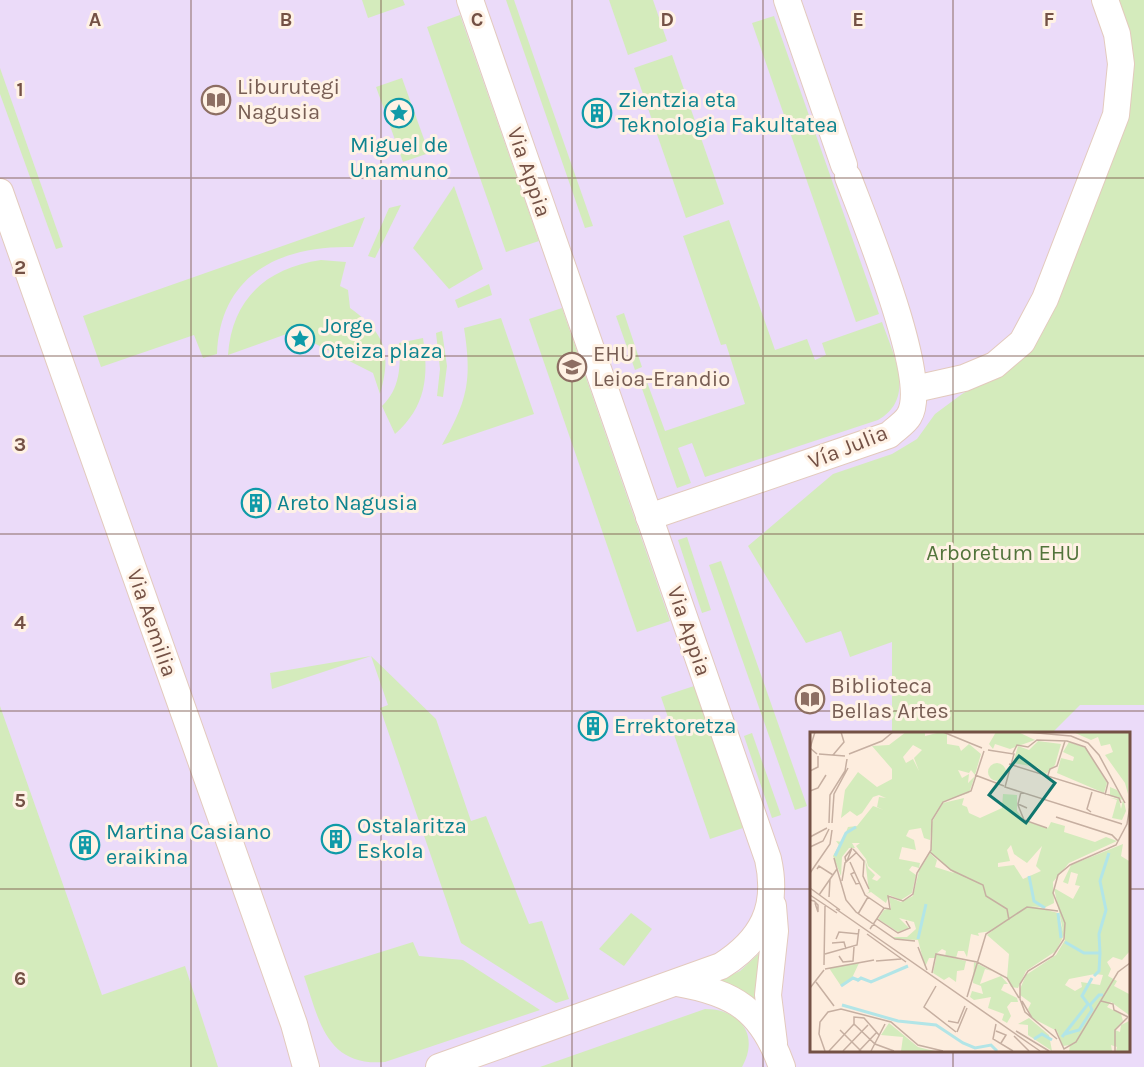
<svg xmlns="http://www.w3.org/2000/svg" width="1144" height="1067" font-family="Karla,sans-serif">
  <rect width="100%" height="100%" fill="#fdedde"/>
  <path fill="#ebdbf9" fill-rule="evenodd" d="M0,0H1144V1067H0ZM811,734H1128V1050H811Z"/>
  <g fill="#d4ebbc">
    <polygon points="362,0 403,0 405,5 368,18"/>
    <polygon points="506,0 514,0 593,226 585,228"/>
    <polygon points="609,0 653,0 667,41 628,55"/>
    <polygon points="1115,0 1144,0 1144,705 1080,705 1051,734 892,734 892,642 850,657 841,631 806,643 748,546 833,474 892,454 917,439 935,414 962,394 1011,365 1043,332 1127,115 1132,47"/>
    <polygon points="460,15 539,241 506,252 427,27"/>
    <polygon points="774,16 879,314 856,322 752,23"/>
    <polygon points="672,55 724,204 686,218 634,68"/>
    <polygon points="0,68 63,247 56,249 0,94"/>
    <polygon points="402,78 429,153 403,162 376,87"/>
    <polygon points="454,186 483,269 449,289 413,248"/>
    <polygon points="401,205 375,258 368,256 389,208"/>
    <path d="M365,217L353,247C281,245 220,274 217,354L203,358L194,335L101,367L83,316Z"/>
    <path d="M729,220L775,350L807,339L815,360L826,355L822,343L882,322C893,354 917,398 878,420L705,477L692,443L678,448L691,483L677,488L640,383L647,382L665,431L745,404L726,344L721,345L683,236Z"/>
    <path d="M321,260L346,262L340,286L348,290L350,308C385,333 392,352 380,394L373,373L292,332L228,355C232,298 267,268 321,260Z"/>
    <polygon points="489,284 492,295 458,308 455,300"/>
    <polygon points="562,308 670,621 637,632 529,319"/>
    <polygon points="624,313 642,367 635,370 616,316"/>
    <path d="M501,318L534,414L442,445C468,400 472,379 464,328Z"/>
    <polygon points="442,331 447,366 443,397 437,396 440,369 436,333"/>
    <path d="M423,338C429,376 426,407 395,434L382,406C400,389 401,366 399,343Z"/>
    <polygon points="687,537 711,610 702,613 678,540"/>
    <polygon points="721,561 807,806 795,810 709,565"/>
    <polygon points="371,656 272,689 270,673 371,656 436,719 471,821 486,816 529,924 542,921 569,999 556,1003 461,943 380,708 388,705"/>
    <polygon points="694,686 743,828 710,839 661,697"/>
    <polygon points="0,706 102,995 185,966 218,1067 0,1067"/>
    <polygon points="752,733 781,815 772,818 744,736"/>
    <polygon points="631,913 652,929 624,966 599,949"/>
    <path d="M413,942L419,956L463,960L540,1010L385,1062C326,1067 319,1020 304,976Z"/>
    <polygon points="767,946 765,1018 710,985 740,971"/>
    <path d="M705,1009C740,1009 760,1035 742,1067H540Z"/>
  </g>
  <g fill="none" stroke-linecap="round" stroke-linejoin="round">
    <g stroke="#e3cabd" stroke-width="28">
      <g id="street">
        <polyline points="787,0 844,165"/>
        <polyline points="0,192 294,1024 306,1067"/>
        <polyline points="915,389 964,378 995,365 1022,342 1045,299 1116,115 1121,64 1117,34 1105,0"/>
        <path d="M649,517L889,435C895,429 905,423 909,416C931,380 864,220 848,177"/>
        <polyline points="773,906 775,931 768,995 774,1043"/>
        <path d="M677,983C735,993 762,1010 782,1067"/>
        <path d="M439,1067L721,966C762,940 779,908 768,859L470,0"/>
      </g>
    </g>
    <use href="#street" stroke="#fff" stroke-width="26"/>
  </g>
  <path fill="none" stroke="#745145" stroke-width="1.5" stroke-opacity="0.55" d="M191,0V1067M381,0V1067M572,0V1067M763,0V1067M953,0V734M0,178H1144M0,356H1144M0,534H1144M0,711H1144M0,889H811M1128,889H1144M953,1050V1067"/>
  <defs>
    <g id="library-ring" transform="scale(1.5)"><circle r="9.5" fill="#fff2e5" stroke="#8d6e63" stroke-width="1.5"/><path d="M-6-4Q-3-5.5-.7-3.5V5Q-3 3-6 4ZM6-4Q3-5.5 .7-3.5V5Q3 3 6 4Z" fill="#8d6e63"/></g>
    <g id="sight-ring" transform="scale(1.5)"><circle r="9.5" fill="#fff2e5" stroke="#0f9aa8" stroke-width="1.5"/><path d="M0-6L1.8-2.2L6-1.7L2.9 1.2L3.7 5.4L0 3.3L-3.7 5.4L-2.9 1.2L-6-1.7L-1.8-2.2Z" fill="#0f9aa8"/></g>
    <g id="building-ring" transform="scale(1.5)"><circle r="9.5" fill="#fff2e5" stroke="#0f9aa8" stroke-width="1.5"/><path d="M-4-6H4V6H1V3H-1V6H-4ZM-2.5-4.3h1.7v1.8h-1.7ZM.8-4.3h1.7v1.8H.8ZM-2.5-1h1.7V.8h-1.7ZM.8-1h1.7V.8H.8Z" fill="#0f9aa8"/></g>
    <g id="university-ring" transform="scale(1.5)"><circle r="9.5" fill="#fff2e5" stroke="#8d6e63" stroke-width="1.5"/><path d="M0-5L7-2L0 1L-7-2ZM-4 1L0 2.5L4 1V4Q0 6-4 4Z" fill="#8d6e63"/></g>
  </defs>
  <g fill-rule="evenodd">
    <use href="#library-ring" x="216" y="100"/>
    <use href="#sight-ring" x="399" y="113"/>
    <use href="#building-ring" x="597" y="113"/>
    <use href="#sight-ring" x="300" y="339"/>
    <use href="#university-ring" x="572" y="367"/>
    <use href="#building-ring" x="256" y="503"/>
    <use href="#library-ring" x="810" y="699"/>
    <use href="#building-ring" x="593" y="726"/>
    <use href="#building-ring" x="336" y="839"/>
    <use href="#building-ring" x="85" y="845"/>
  </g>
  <g text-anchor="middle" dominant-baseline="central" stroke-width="6" stroke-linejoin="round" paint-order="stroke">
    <g font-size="22" fill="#785e54" stroke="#fff2e5" text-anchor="start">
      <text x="237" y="87">Liburutegi<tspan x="237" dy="25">Nagusia</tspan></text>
      <text x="593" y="354">EHU<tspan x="593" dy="25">Leioa-Erandio</tspan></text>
      <text x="831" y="686">Biblioteca<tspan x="831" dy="25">Bellas Artes</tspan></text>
    </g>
    <g font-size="22" fill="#0d838f" stroke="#fff2e5" text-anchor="start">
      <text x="618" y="100">Zientzia eta<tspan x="618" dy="25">Teknologia Fakultatea</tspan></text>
      <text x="399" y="145" text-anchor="middle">Miguel de<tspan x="399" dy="25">Unamuno</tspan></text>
      <text x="321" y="326">Jorge<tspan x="321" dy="25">Oteiza plaza</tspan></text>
      <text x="277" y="503">Areto Nagusia</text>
      <text x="614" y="726">Errektoretza</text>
      <text x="357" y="826">Ostalaritza<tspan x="357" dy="25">Eskola</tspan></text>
      <text x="106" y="832">Martina Casiano<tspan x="106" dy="25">eraikina</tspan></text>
    </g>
    <g font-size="22" fill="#745145" stroke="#fff2e5">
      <text transform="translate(529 172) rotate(71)">Via Appia</text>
      <text transform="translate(848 447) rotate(-22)">Vía Julia</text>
      <text transform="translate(152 623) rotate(71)">Via Aemilia</text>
      <text transform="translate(689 631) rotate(71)">Via Appia</text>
    </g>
    <g font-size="22" fill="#52743b" stroke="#fff2e5">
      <text x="1003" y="553">Arboretum EHU</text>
    </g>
  </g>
  <g transform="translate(810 732)">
    <rect width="320" height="320" fill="#fdedde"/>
    <path d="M96,0H115V4L131,0L137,2V12L149,14L151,19L159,12L171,22L165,43L161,38L159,41L148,38L152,46L159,42L158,51L165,44L159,61L134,69L122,87L120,108L114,106L111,96L99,98L96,104L104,108L106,118L92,115L89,127L110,131L109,136L102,134L99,138L106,143L102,161L91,168L79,163L76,171L61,160L56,162L59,160L55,127L58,136L65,143L62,147L67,149L71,145L58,134L56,127L46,114L50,111H42L45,116H39L32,125L31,144L23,124L29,113L26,109L32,110L38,95L47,94L63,74L74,78L67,75L69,65L76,66L69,63L63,65L52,81L47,84L40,79L31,86L35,58L48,40L67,55L82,47V37L62,14L79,13ZM103,13L112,18L104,26L109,39L103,27L96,31L93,25ZM186,0H208L225,8L200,17L185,12L183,17L179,12ZM263,0H319L318,62L315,51L295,23L303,20L300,12L291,14L288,5L281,8ZM228,9L251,12L245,33L236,42L227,35L203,31L208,14L219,18ZM259,10L276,16L297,51L294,61L247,41L251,26L263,29L264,25L253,20ZM178 40a9 9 0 1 1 18 0a9 9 0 1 1-18 0ZM300,55L307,58L313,67L314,70L316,79L312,88L302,86L307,68L301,66L309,67L311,77L313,68L300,64ZM193,62L207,63V79L215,89L238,96L241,90L255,94L254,100L285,110L296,105L307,109L259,131L243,150L244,171L234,176L222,174L248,181L254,203L246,219L216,239L208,256L201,255L197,246L199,222L177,203L182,199L168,201L169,204L161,202L157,225L154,219H148L146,226L135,224L136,219L132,217L126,222L156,229L154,238L147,239L146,250L139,245L134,248L123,241L126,226H119L115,235L108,208L87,207L82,205H97L106,197L104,190L89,186L99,196L88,200L68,187L74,178L81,176L79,165L91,170L103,164L109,139L120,121L127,128L125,135L144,141L121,121L122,90L133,71L154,66L152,73L157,75L159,81L170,86L192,76ZM201,113L204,122L217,131L232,114L226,134L231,139L213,147L204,133L188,135V131L200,129L197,118ZM313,112L311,124L319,129V220L312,228L303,225L297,230L301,237L298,244L307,249L304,254L319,262V283L301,270L297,275L311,282L313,289L305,298L310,300L311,293L319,289V319H306L307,315L301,313L302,319H259L260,313L253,314L247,299L222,286L218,277L221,271L210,263V257L216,243L246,223L255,208L244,156L263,167L270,154L265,153L268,142L261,140L258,152L253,150L261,133ZM285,242L293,243L290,253L271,250L272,255L265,259L255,253L259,247ZM164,230L182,239L175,237L170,252L191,244L198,252H194L191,258L207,266L208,270H201L197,275L201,284L197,291L192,288L194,282L178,276L181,265L164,268L160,265L162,259L173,262L171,254L163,251ZM49,231L42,246L31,254L19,236ZM219,286L239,303L242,319L218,303V293L208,292ZM79,291L108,315L124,319H91L93,305L71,303Z" fill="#d4ebbc" fill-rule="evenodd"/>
    <path fill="none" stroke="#b2e5e7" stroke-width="3" d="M25,124L36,101L46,95M219,144L224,169L235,176M248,181L251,206M108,207L116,172M255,210L274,221H290L289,202L296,178L290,149L299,121M284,244L289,239L290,221M47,249L51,246L61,250L98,234M31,254L43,246L48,248M32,273L88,289L126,293L153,311L165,316L181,313L187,319M255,302L269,298L282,278L280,273L289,263H293M252,305L278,272L272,264L282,246M224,307L232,302L242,308"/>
    <path fill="none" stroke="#c6afa1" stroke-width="1.5" d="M5,0L0,16L7,22M133,0L172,16M216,0L261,4L278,11L289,23L315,71M178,18L204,22L195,55L312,92M203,21L207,13L218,15L227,8L257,9L275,15L298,51L295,63M9,22L35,24M39,22L72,9L83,0M23,23L34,10L31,0M199,32L309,66L311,71M0,39L8,35V24M165,43L194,54M237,46L240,37L247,34L255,9M0,59L8,56L16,43M211,60L208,72L217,76M208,73L214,88L237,96M281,80L277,77L282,60M246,85L302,103L308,109M19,91L20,63L35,39L37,27M22,91L24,62L38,36M0,105L17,96M0,115L13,109L19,97M43,117L54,129L53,144L59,157M120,120L141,138L173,153L176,164L197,177L199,188M36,130L35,125L42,116L37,129M40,130L55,163L74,176M7,137L9,134L23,143M27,137L36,168L46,180L85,207L105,209M45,140L41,142L46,152L50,151M0,141L20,112L22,98M32,149L35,131L47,120M0,156L30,178M0,163L27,181M9,163L27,137L24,126M19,165L20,147M0,168L4,169L8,173V180L5,171M26,177L230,319M48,182L58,165M67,187L88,201L100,196L96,189M60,197L74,176L80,177L78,164L93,169L103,162L107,141L121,118L122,88L133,70L161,59L174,19M57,202L96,230M26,207L29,200L49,202M22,211L34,210L36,217M108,215L117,238M15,222L47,213L49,197M29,224L33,230L43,229L44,215M66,229L91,227M14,233L15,174M15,237L64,228M122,241L126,222L167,230L197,246L209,266M6,250L24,274M126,254L114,275L146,300M0,256L14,238M157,265L176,202L217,175L248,179M212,269L222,286M291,269L303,272L304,278L318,285M138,289L148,291L155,274M44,292L65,312L84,319M44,292V285L54,286L69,303M186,292L183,307L203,319M245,297L254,317L266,310L308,240L320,231M30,298L51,319M186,299L196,303L191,311M206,299L239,319M147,300L157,276M204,304L219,319M247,307L215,280L210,267V252L218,239L243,224L254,207L255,191L243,161L248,143L260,133L306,113L317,92L320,74M15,319L9,302L10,290L18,280L31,277L81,290L108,313L133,319M19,319L44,292M33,319L58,293M49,319L67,300M61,319L75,292M305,319V298L318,285"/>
    <path fill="#0f766e" fill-opacity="0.15" stroke="#0f766e" stroke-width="3" d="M209,24L245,51L216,91L179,63Z"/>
    <rect width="320" height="320" fill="none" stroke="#745145" stroke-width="3"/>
  </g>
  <g font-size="20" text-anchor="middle" font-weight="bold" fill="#745145" stroke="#fff2e5" stroke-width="6" stroke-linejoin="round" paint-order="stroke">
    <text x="95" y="26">A</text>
    <text x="286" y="26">B</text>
    <text x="477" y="26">C</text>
    <text x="667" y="26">D</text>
    <text x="858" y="26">E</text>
    <text x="1049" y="26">F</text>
    <text x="20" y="96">1</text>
    <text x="20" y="274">2</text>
    <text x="20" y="451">3</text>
    <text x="20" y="629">4</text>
    <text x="20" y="807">5</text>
    <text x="20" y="985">6</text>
  </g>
</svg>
